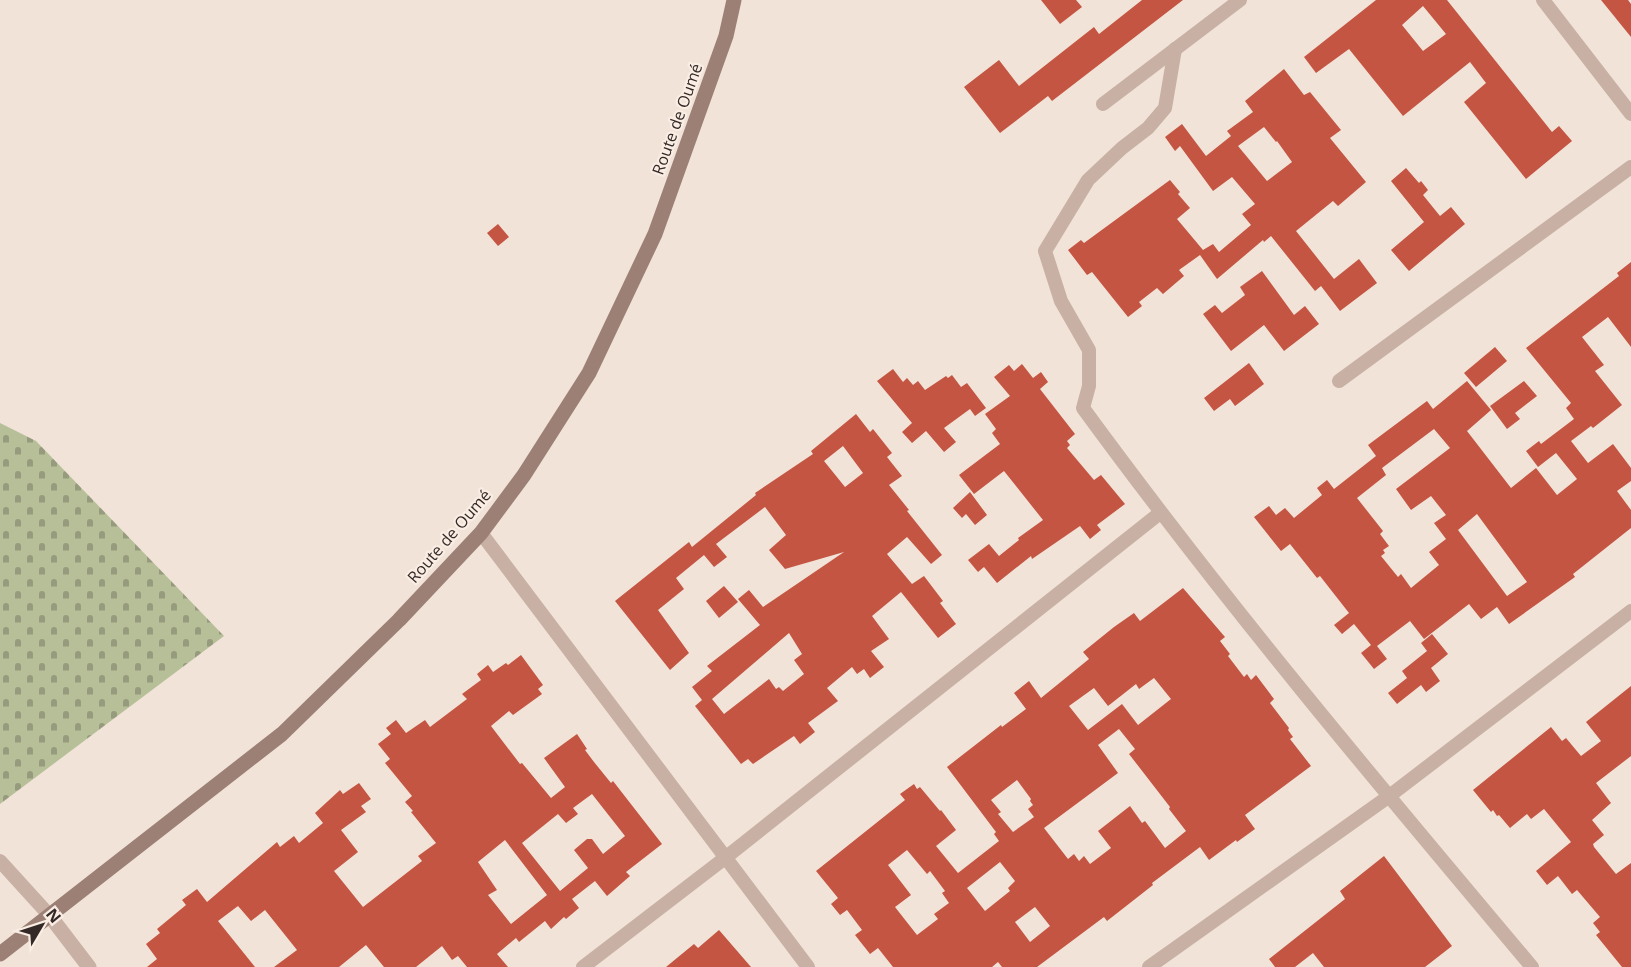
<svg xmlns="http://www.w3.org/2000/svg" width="1631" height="967" font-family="'Open Sans',sans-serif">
  <defs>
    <pattern id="cemetery-stones" width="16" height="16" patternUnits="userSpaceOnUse" patternTransform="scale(1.5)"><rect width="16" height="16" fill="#b6bf98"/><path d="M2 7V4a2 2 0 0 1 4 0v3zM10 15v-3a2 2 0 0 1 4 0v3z" fill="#959b7c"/></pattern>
  </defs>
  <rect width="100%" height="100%" fill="#f1e3d8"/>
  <polygon fill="url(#cemetery-stones)" points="0,423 36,441 224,636 0,804"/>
  <g fill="#c45542" fill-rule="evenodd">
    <polygon points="1041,0 1076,0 1082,7 1060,24"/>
    <polygon points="1142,0 1183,0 1052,101 1048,96 1000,133 964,87 999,60 1019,86 1094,27 1099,34"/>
    <path d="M1376,0H1447L1552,132L1559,126L1572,141L1526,179L1464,102L1486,83L1470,62L1403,116L1349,49L1316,73L1304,57ZM1423,6L1446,34L1423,51L1402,25Z"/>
    <polygon points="1601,0 1628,0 1631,4 1631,37"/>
    <path d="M1284,69L1304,95L1310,92L1341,130L1330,138L1366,182L1338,206L1333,201L1296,231L1334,279L1359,259L1377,283L1340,311L1321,286L1315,291L1271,236L1264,242L1263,240L1217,279L1200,255L1179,270L1184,276L1163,294L1157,288L1139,302L1142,306L1128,317L1092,272L1087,275L1068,250L1081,240L1084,243L1170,180L1180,192L1178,194L1190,208L1177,219L1203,250L1213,244L1219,252L1251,225L1242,214L1255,204L1232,177L1213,191L1180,146L1175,151L1165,137L1182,124L1206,156L1231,136L1227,131L1253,112L1245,101ZM1264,127L1276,142L1277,141L1292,162L1267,181L1238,146Z"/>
    <polygon points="1406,168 1419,183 1421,181 1428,190 1423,195 1440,216 1451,207 1465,224 1409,271 1391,250 1424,222 1391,181"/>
    <polygon points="498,224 509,237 498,246 487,233"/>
    <path d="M1631,262V347L1608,317L1582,337L1604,365L1595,371L1622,405L1593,428L1591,426L1571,441L1588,463L1613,444L1631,468V481L1617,491L1631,510V528L1573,574L1575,577L1509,624L1497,607L1481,619L1469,604L1424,639L1410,621L1377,646L1387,659L1374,669L1361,653L1371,645L1354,624L1342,634L1334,625L1349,613L1320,576L1317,578L1290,544L1281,551L1254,517L1269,506L1276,515L1285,508L1294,518L1322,495L1317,488L1327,480L1334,489L1376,456L1368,445L1427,401L1433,409L1467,381L1491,410L1467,431L1511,488L1536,468L1557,495L1577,479L1556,453L1538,467L1526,451L1539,441L1541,444L1574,419L1566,408L1571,403L1526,348L1619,276L1617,273ZM1434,429L1450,448L1396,489L1411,510L1431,496L1446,515L1434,523L1446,539L1429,552L1439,565L1411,588L1401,574L1398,577L1381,556L1385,553L1383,550L1389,546L1380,534L1383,531L1357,498L1386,475L1382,468ZM1477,514L1527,582L1507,596L1458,530Z"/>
    <polygon points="1262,271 1294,315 1305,306 1319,324 1284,351 1264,325 1231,351 1203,314 1215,305 1222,313 1245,295 1240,287"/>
    <polygon points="1495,347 1507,361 1476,387 1464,373"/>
    <polygon points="1249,363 1264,384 1235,406 1230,399 1214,411 1204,398"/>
    <polygon points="1022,364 1033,378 1041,372 1048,382 1040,389 1075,434 1067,441 1070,445 1067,448 1094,480 1101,475 1125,504 1097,525 1101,530 1090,539 1080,526 1032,559 1031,556 997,583 984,567 978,572 968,560 989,544 999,556 1019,540 1018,538 1043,520 1004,471 974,494 959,475 1000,444 992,433 996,429 985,414 1010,396 994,377 1009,365 1014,371"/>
    <polygon points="893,369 903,382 907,378 913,385 918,381 925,390 946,376 948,378 952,375 961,387 967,383 986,408 975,416 970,409 944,428 956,442 944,452 926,431 912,443 902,432 912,423 877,381"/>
    <polygon points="1524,381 1537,396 1515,413 1520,419 1507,429 1490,406"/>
    <path d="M856,414L870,432L873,429L892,453L887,457L902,476L889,485L909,510L907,511L942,555L931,564L907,537L887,554L912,584L924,576L943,601L940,603L956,624L938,638L901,592L872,616L889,639L871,651L884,667L870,678L864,669L857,674L852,667L827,688L838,701L808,723L815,732L800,744L794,736L753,764L748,759L741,764L695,706L702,700L692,687L712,671L707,666L760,625L738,599L749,590L763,607L844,552L785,569L769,550L786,535L765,507L716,544L727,557L714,567L704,555L676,578L684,589L658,610L689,653L670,670L615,601L689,542L692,547L756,495L755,493L813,454L811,451ZM843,446L863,473L845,487L824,461ZM789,633L802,654L794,660L804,674L783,691L779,687L776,689L769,679L724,714L712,699Z"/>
    <polygon points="970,492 987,515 975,525 966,514 962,518 953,508"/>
    <polygon points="724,586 738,602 719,618 706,601"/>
    <path d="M1183,588L1225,637L1220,641L1230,654L1228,656L1244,677L1247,674L1251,680L1256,675L1274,699L1270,703L1289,728L1288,730L1293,737L1290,739L1311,766L1245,815L1255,829L1237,842L1236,840L1209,860L1200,847L1152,883L1153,885L1107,921L1104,917L1037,967H1002L998,962L992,967H893L878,948L870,954L855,935L862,930L847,910L840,915L831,904L838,898L816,871L905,800L900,794L914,784L917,789L920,787L940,811L941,810L956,830L936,846L958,873L999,841L994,834L996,832L947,767L1001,725L1002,727L1026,709L1014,693L1029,681L1041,698L1089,659L1083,652L1114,627L1134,613L1140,621ZM1154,678L1171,699L1138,725L1122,704L1088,730L1069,706L1094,688L1108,706L1136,684L1139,689ZM1119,729L1135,749L1129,754L1170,807L1169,809L1186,831L1165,848L1145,821L1142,823L1130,806L1098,831L1111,848L1090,864L1084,856L1079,861L1074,854L1068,859L1044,828L1118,773L1098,745ZM1017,780L1031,799L1030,801L1033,805L1028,809L1034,817L1013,832L998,814L1001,812L991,800ZM907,850L927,874L930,871L945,891L942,893L949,903L934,914L938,919L917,935L895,907L911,895L888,865ZM1000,862L1015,881L1008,888L1010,891L985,911L967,888ZM1035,907L1050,926L1030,942L1015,922Z"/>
    <polygon points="1432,634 1448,654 1431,668 1440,681 1426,692 1421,685 1397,704 1388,693 1407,678 1402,671 1427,651 1421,643"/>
    <path d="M521,655L543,685L538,689L542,694L513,715L509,711L491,726L520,764L522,763L551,798L565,787L544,758L577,734L587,749L585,750L594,762L611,783L613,781L662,844L626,872L630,876L607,896L595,881L572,899L579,908L566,919L564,917L551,929L545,921L519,942L516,938L497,954L508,967H467L458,956L452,960L442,946L416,967H384L366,945L339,967H274L297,950L265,910L251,921L238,906L218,921L255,967H147L157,959L146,944L160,933L157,929L186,905L182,900L197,889L207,902L277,842L280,847L294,836L299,843L323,823L315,813L340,790L343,794L359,783L371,799L361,806L366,812L341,830L358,852L334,871L363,907L422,861L418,856L436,843L411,812L413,811L405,802L412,796L385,763L390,759L378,744L391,734L386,728L396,720L406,733L425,720L430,727L467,699L462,694L481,680L477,674L488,665L493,672L506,663L508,665ZM592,794L625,836L603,854L592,839H587L574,850L588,868L560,891L522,843L558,814L566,823L578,814L573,808ZM505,840L547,895L511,924L488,895L497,890L478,862Z"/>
    <polygon points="1631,686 1631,756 1596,783 1611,803 1592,820 1604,835 1593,844 1594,847 1616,874 1631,863 1631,967 1622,967 1596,935 1600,932 1593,923 1600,917 1577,890 1572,894 1558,876 1547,885 1536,871 1571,842 1544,809 1531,819 1527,814 1510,828 1499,815 1497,816 1493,810 1491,812 1473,790 1551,727 1562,741 1566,738 1581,756 1601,741 1586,722"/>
    <polygon points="1384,856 1452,946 1425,967 1324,967 1313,953 1295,967 1275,967 1269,959 1345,899 1340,891"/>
    <polygon points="719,930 751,967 666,967 694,944 698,948"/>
  </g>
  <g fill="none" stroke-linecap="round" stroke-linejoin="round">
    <g stroke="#c8b1a4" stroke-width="14">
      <polyline points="1543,0 1631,114"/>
      <path d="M1175,49L1165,108L1148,128L1122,148L1088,180L1045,251L1061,301L1089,350V386L1083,408C1224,601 1378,784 1532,967"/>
      <polyline points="1103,104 1240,0"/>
      <polyline points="1339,381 1631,167"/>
      <polyline points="481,533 808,967"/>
      <polyline points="0,861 50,916"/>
      <polyline points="583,967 725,858 1160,513"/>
      <polyline points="1149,967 1388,797 1631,611"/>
    </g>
    <polyline stroke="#c8b1a4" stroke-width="15" points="50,916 89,967"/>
    <polyline stroke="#9c8076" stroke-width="15" points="0,954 282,734 399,620 481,533 524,475 589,373 655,234 726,36 734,0"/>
  </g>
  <g text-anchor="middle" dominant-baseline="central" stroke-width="4.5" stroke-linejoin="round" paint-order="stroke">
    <g font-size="16" fill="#342926" stroke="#f9ede4">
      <text transform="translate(677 119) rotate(-70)">Route de Oumé</text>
      <text transform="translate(449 536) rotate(-49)">Route de Oumé</text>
    </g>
  </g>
  <g transform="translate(42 925) rotate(51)" stroke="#f9ede4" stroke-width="4.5" paint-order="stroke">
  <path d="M0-4.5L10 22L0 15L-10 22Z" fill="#342926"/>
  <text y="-9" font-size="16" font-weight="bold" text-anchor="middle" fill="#342926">N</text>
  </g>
</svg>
